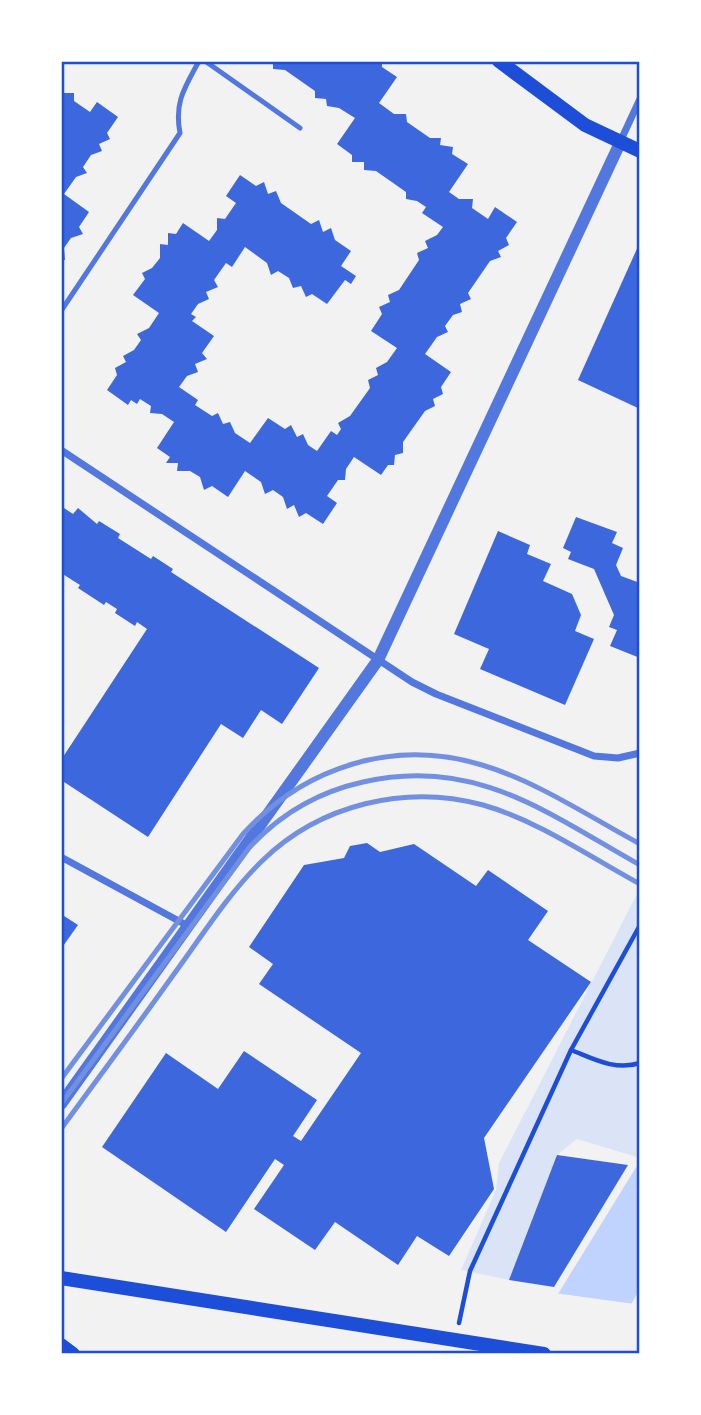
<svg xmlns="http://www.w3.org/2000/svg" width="701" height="1415" font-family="Ubuntu,sans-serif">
  <rect width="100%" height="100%" fill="#f2f2f2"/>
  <polygon fill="#dbe4f7" points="640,888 640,1158 577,1139 557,1155 509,1280 461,1270 496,1190 499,1163"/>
  <polygon fill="#bfd3fe" points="640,1161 640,1289 602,1354 521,1354"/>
  <polygon fill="#f2f2f2" points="554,1293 635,1304 606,1354 517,1354"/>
  <g fill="#3d67dc">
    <polygon points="273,61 382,61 382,67 397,77 379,103 394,114 406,114 407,122 430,138 441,138 440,145 453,147 452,154 468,164 449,192 459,199 473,199 472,208 488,219 495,207 517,222 506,238 509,245 498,251 501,257 490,261 468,293 471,299 460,304 462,312 453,315 445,326 448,332 437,337 425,354 451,372 441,387 443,394 433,399 435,406 425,411 403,442 403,453 395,455 394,465 388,465 381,475 354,457 346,469 345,480 338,480 327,496 337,503 323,524 306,513 299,517 294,505 287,509 283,497 273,490 265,494 261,482 245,471 228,497 212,486 204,490 200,477 190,471 177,471 178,463 166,463 170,457 157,448 174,422 162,414 150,413 151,406 140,399 137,404 131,400 128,405 107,390 117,375 115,368 126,362 123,356 134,350 141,340 137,334 149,328 159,313 133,295 145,279 142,273 152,268 160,258 160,244 168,245 168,233 176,234 183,223 209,241 217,230 217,218 225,219 236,203 226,196 240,175 256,186 264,182 268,194 276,191 281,203 311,224 319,220 323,232 331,228 335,240 351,251 341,266 356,276 351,284 345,280 327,304 312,294 306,297 301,286 293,288 289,278 278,271 271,275 267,263 245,247 232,267 226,263 214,280 218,287 206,292 209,299 198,304 191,314 196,317 192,321 214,336 202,353 207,359 195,364 198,372 187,376 179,387 198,400 195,405 212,416 218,413 223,424 230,422 235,433 250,443 268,418 285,429 291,425 297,437 303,434 308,445 317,451 331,431 337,435 341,429 338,423 350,416 370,388 368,380 378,375 376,368 387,362 397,348 371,331 382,314 379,307 390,302 388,295 399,290 419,260 417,253 428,248 425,241 437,235 443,227 422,213 426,207 417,201 406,199 406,192 376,171 364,170 364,162 352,162 352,155 337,144 355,118 339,108 327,106 326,99 315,98 315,91 285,70 273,69"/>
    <polygon points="61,93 74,93 74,101 90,112 97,102 118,117 107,133 110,139 99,144 102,151 91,155 83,167 87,173 76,177 64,194 89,212 79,227 83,234 71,238 64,248 65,260 61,260"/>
    <polygon points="640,242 640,409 578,380"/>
    <polygon points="61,506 73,514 78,508 97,524 99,521 120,534 118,538 151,559 153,556 173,569 171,572 319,668 282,724 261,710 243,738 221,724 148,837 61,780 61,760 147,629 137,622 135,626 115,613 117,609 106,602 104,605 78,588 80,585 61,573"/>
    <polygon points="576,517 617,532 612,543 623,548 616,565 621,576 640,583 640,658 610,646 617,630 609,627 614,615 594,569 568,559 571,552 563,548"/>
    <polygon points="498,531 530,545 527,554 551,564 543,581 572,594 581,615 575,631 594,639 565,705 480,669 489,649 454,634"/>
    <polygon points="367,843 380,852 414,844 476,886 488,870 548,911 528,940 591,982 484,1138 494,1189 449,1256 417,1236 398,1265 335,1222 315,1250 254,1209 284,1165 275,1159 226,1232 102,1147 166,1053 218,1089 244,1051 317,1100 293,1136 301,1141 361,1053 259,984 273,964 249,947 304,865 344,858 350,846"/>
    <polygon points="61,914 78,925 61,949"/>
    <polygon points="557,1155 628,1165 554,1287 509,1280"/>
  </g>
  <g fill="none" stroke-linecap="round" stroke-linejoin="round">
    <g stroke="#1d4ed8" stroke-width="4.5">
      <path d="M571,1050C594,1059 615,1071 640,1063"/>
      <polyline points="459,1323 470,1271 571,1050 640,925"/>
    </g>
    <g stroke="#5277de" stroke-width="5">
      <polyline points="205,61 300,128"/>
      <path d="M61,311L180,133C174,102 185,87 199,61"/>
    </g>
    <g stroke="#5277de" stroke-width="7">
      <polyline points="620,142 640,99"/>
      <polyline points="61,450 412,682 436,694 594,756 618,758 640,753"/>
      <polyline points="61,857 188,926"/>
    </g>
    <polyline stroke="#5277de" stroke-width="12" points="61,1104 378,660 620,143"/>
    <g stroke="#1d4ed8" stroke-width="14">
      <polyline points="499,61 585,125 640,151"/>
      <polyline points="61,1278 544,1354"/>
      <polyline points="61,1345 73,1354"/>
    </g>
    <g stroke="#7290e2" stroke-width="5">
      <path d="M61,1079L243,834C304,767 393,738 482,765C536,781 590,817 640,844"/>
      <path d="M61,1104L249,848C280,814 318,792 363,782C475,756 547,813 640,865"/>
      <path d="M61,1129C99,1077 137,1026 174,974C202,936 228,894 262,861C320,804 406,784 483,805C539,821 590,857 640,884"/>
    </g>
  </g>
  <rect width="701" height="1415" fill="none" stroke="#ffffff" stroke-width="126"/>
  <rect x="63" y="63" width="575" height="1289" fill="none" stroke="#1d4ed8" stroke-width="2.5"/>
</svg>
